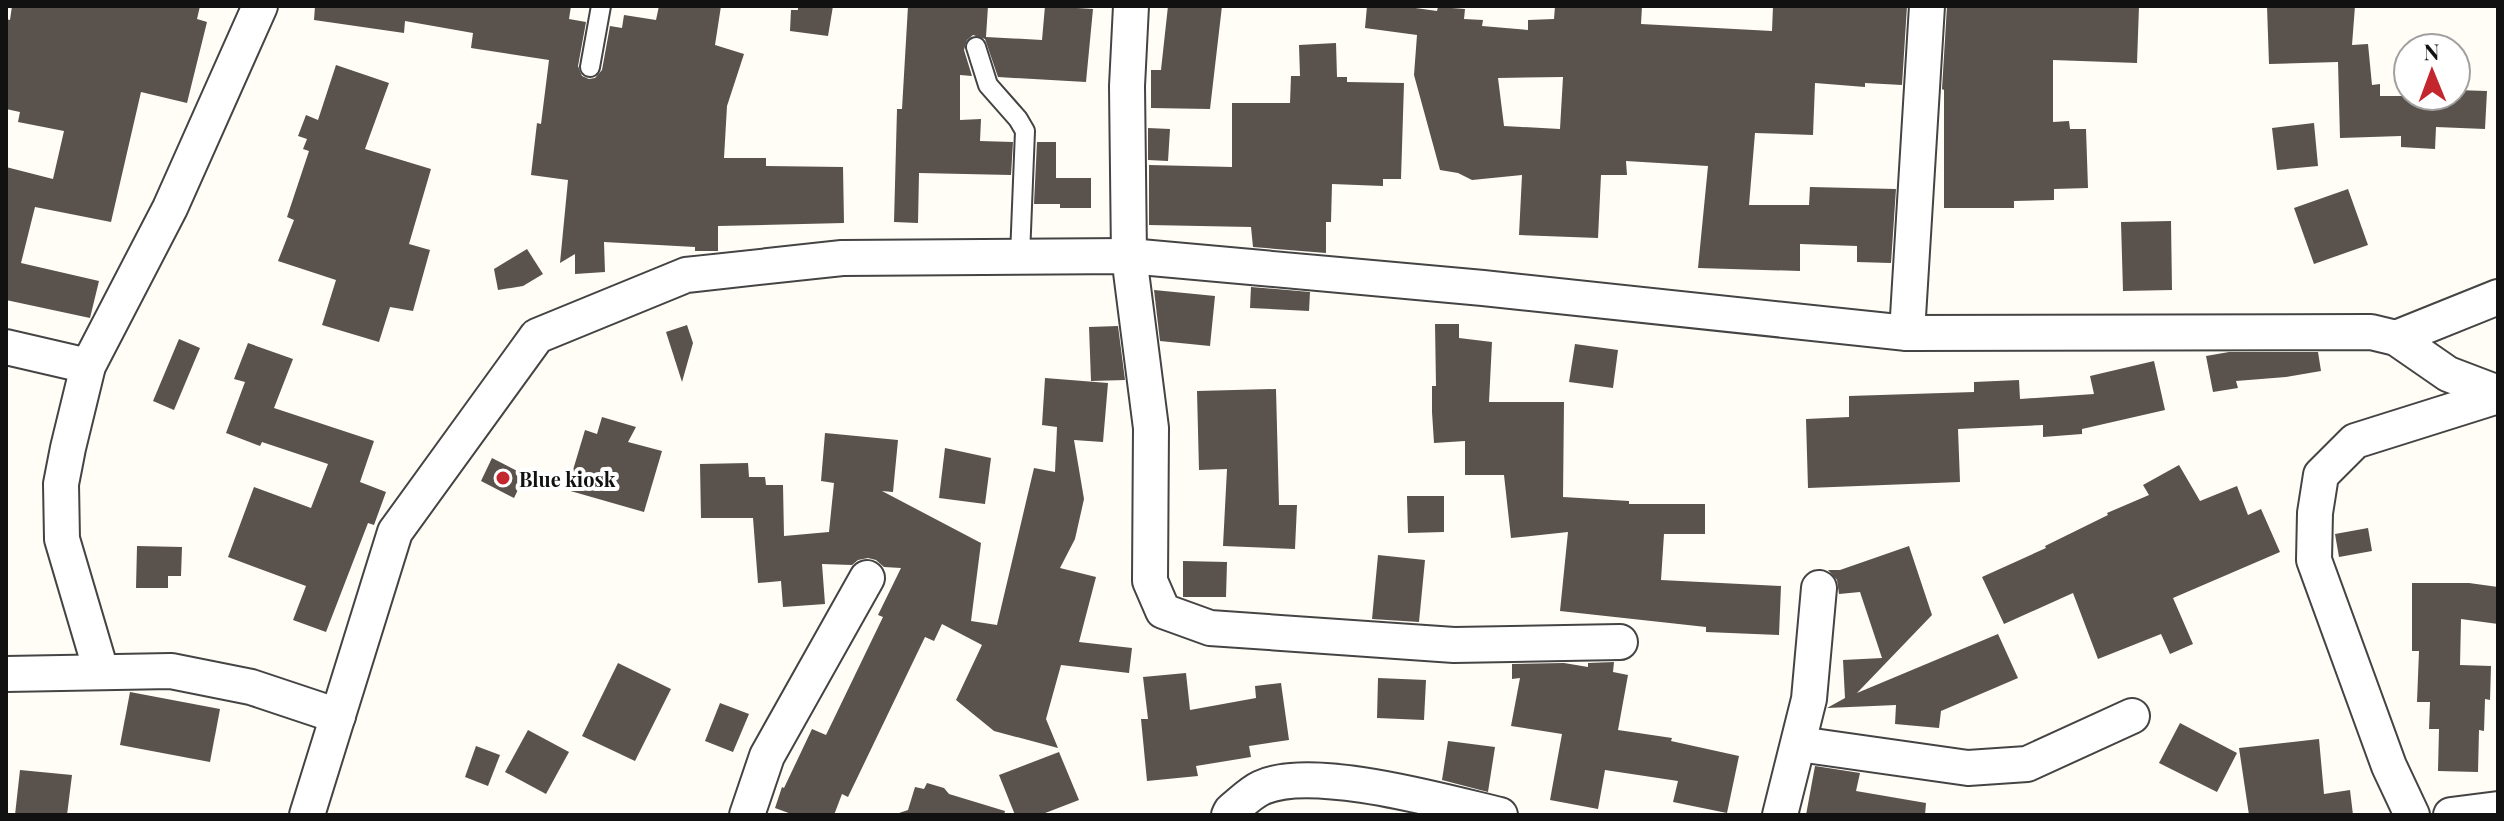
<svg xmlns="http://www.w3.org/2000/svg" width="2504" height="821" font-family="'Playfair Display',serif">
  <rect width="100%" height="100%" fill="#fffdf5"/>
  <g fill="#5a524d" fill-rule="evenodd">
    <polygon points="12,6 200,6 197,19 207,22 187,103 141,92 111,222 35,207 21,263 99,281 90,318 6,300 6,167 53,179 64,131 18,122 20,112 6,109 6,19 10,20"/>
    <polygon points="315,6 571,6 569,19 586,22 578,66 582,76 589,79 595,78 602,70 610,26 622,28 624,15 656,20 659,6 721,6 715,45 744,54 727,106 724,158 766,158 766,166 843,167 844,223 718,226 718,251 695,251 695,247 604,242 605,272 575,274 575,254 560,263 568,180 531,175 537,123 541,124 549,60 471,48 473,33 405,21 404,33 314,20"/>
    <polygon points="798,6 833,6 828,36 790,31 791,10 798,10"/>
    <polygon points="908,6 988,6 986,37 1042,40 1045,6 1093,9 1086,82 998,77 985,39 973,35 967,40 964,50 972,76 960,75 960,120 981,119 980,141 1013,142 1011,175 919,173 918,223 894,222 897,109 902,109"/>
    <polygon points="1168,6 1222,6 1210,109 1151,108 1151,70 1161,70"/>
    <path d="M1367,6H1401L1437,11L1438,7L1465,9L1464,19L1483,20L1482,26L1528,30V20L1554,19L1555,6H1642L1641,24L1772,31L1773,6H1907L1902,85L1865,83V87L1815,83L1813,135L1755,133L1749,205H1809L1810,187L1896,189L1891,263L1857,262V246L1800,244V271L1698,268L1708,166L1626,161L1627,175H1601L1598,238L1519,235L1522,175L1472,180L1458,173L1440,170L1414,75L1417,35L1365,28ZM1563,77L1560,129L1504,126L1498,78Z"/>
    <polygon points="1947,6 2139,6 2137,63 2053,60 2053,122 2069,121 2070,129 2086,129 2088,188 2054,189 2054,200 2014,201 2014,208 1944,208 1944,90 1942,89"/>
    <polygon points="2267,6 2355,6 2352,45 2368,44 2372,85 2380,84 2380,96 2456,96 2456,90 2487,91 2485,129 2436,127 2435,149 2401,147 2401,136 2340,138 2338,62 2269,64"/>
    <polygon points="1336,43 1337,77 1347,77 1347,82 1404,83 1401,179 1383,179 1383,186 1332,184 1331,222 1326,222 1326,253 1253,247 1251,227 1149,225 1149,165 1232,167 1232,103 1290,103 1291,76 1300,76 1299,45"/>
    <polygon points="336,65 389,83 365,149 431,169 409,244 430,250 413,311 390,307 379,342 322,325 336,280 278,261 294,220 287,217 309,151 303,149 307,139 298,136 306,115 318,120"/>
    <polygon points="2314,123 2318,166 2277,170 2272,128"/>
    <polygon points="1148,128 1170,129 1168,161 1148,160"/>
    <polygon points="1037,142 1056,142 1056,178 1091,178 1091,208 1060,208 1060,204 1034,204"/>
    <polygon points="2348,189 2368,245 2314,264 2294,208"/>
    <polygon points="2171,221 2172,290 2123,291 2121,222"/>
    <polygon points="527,249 543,274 523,286 498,290 494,269"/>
    <polygon points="1251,287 1310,292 1309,311 1250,308"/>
    <polygon points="1154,290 1215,296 1210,346 1160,341"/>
    <polygon points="1435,324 1459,324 1459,338 1492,342 1489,402 1564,402 1563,497 1629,501 1629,504 1705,504 1705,534 1664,534 1661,580 1781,586 1779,635 1706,632 1706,627 1560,611 1568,532 1511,538 1504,475 1465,475 1465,441 1434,443 1432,412 1432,386 1436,386"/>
    <polygon points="687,325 693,343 682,382 666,332"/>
    <polygon points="1118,326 1125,380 1091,381 1089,327"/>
    <polygon points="179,339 200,348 174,410 153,401"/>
    <polygon points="248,343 293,359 274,408 374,441 360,482 386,492 374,525 368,523 326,632 293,620 306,586 228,557 254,487 311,508 328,464 262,442 260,446 226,433 245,382 234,379"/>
    <polygon points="1575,344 1618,350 1613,388 1569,382"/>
    <polygon points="2229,352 2318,352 2321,371 2286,377 2236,381 2238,388 2213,392 2206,356"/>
    <polygon points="2154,361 2165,410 2082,429 2082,434 2043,437 2043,425 1958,429 1960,482 1808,488 1806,419 1849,417 1849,396 1974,392 1974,382 2019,380 2020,399 2094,394 2090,376"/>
    <polygon points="1045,378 1108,383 1103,442 1074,440 1084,499 1075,539 1060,568 1096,577 1079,642 1132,648 1129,673 1061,665 1046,719 1058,748 994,731 956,700 982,645 942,624 934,641 925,637 848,797 842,794 834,815 794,815 775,808 782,787 784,788 812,729 826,735 883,617 878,615 901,568 884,567 876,560 868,558 858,560 852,565 822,564 825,604 783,607 781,581 758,583 753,518 701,518 700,464 748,463 749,477 765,477 766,485 783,485 784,536 829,532 834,483 821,481 825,433 898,440 893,492 882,491 981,543 971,621 997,625 1034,468 1055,472 1057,427 1042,425"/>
    <polygon points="1276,389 1279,505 1297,505 1295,549 1223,546 1227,469 1199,470 1197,391"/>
    <polygon points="602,417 636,427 628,442 662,451 644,512 567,490 585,430 597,434"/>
    <polygon points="945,448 991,458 985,504 939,498"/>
    <polygon points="492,458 525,475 514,498 481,481"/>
    <polygon points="2179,465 2200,501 2237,486 2248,515 2261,509 2280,552 2173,598 2193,644 2170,654 2161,634 2098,659 2073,593 2004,624 1982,577 2046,548 2045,546 2108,515 2107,513 2149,495 2143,485"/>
    <polygon points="1407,496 1444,496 1444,532 1408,533"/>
    <polygon points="2368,528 2372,551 2339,557 2335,534"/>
    <polygon points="137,546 182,547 181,576 168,576 168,588 136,588"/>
    <polygon points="1909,546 1932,615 1857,693 1998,634 2018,678 1941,711 1939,728 1895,724 1896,705 1827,708 1845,698 1843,660 1882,658 1860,592 1839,594 1837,580 1828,570 1840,570"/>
    <polygon points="1378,555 1425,560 1419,622 1372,619"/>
    <polygon points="1183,561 1227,562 1226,597 1183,597"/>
    <polygon points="2412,583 2469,583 2498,587 2498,624 2461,619 2460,665 2491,666 2490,700 2485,699 2484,731 2479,730 2478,772 2438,771 2439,729 2429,729 2430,702 2417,702 2419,651 2412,651"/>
    <polygon points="1614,662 1613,672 1628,675 1618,730 1672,738 1671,741 1739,756 1727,813 1673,802 1678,781 1605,770 1598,809 1550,800 1562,734 1511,726 1520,678 1512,679 1512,664 1564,663 1588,667 1588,663"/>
    <polygon points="618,663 671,689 635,761 582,736"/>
    <polygon points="1186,673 1190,710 1256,698 1255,686 1281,683 1289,740 1249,746 1251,757 1196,766 1198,776 1147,781 1141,719 1148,719 1143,677"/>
    <polygon points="1378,678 1426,680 1424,720 1377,718"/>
    <polygon points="130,692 220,709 210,762 120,745"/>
    <polygon points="720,703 749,714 733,752 705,741"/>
    <polygon points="2180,723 2237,753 2217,792 2159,763"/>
    <polygon points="528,730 569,752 546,794 505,772"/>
    <polygon points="2319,739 2324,794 2350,790 2353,815 2249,815 2239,748"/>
    <polygon points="1448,741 1495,747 1488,792 1442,780"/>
    <polygon points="476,746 500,755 488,786 465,777"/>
    <polygon points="1059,752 1079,800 1040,815 1015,815 999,775"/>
    <polygon points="1815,766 1860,773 1856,791 1926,803 1925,815 1806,815"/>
    <polygon points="20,770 72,775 67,815 15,815"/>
    <polygon points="927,783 944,788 949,794 1005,811 1004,815 900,815 899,813 908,810 915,787 924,789"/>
  </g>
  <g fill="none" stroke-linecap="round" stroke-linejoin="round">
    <g stroke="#444" stroke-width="22">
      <g id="lane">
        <polyline points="976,47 988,85 1018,119 1025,131 1020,256"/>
        <polyline points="590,67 601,6"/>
      </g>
    </g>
    <g stroke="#444" stroke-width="38">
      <g id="street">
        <polyline points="1131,6 1127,86 1129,256 1151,428 1150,581 1163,611 1210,628 1454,645 1620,642"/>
        <polyline points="1907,333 1927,6"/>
        <polyline points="2396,338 2498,297"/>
        <polyline points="6,347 88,366"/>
        <polyline points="101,671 62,539 61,484 68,448 88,366 170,208 260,6"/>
        <polyline points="6,674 171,671 251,687 338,716"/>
        <polyline points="1799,744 1968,768 2027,764 2132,716"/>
        <polyline points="307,815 395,532 537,336 686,275 842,258 1129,256 1483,288 1907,333 2371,332 2396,338 2448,374 2498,393"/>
        <polyline points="747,815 767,756 867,578"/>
        <path d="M1229,815L1231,811C1240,804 1250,793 1261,788C1311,764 1445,802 1500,815"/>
        <polyline points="1780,815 1809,699 1819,588"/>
        <polyline points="2412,815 2389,766 2314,560 2315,513 2321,475 2355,441 2498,396"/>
        <polyline points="2451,815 2498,809"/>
      </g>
    </g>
    <use href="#lane" stroke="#fff" stroke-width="18"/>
    <use href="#street" stroke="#fff" stroke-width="34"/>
  </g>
  <circle fill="#c4262e" stroke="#fff" stroke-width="3" cx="503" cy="478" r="8"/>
  <g text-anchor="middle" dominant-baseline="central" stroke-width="8" stroke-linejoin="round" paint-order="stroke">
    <g font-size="20" font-weight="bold" fill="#111" stroke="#fff" text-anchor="start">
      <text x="519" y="478">Blue kiosk</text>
    </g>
  </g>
  <rect width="2504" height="821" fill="none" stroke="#111111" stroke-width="16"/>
  <g transform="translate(2432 72) rotate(359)"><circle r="38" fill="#ffffff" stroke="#a0a0a0" stroke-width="2"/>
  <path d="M0-6L14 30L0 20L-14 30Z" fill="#c4262e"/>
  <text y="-12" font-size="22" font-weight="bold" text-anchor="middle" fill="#111111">N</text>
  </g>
</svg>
